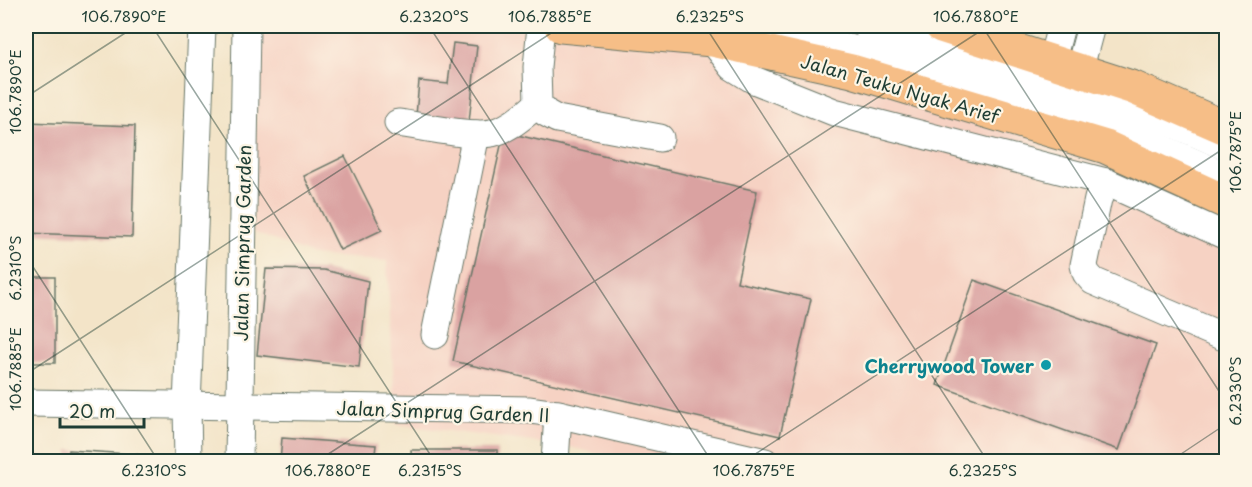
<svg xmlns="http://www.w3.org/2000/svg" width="1252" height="487" font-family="'Playpen Sans',sans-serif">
  <rect width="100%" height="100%" fill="#fcf5e5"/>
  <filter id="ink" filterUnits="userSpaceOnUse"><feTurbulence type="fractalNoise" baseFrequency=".0167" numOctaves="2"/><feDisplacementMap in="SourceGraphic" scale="12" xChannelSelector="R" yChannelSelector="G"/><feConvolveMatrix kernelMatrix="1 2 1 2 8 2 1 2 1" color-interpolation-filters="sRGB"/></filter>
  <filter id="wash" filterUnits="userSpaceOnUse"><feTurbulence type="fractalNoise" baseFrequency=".008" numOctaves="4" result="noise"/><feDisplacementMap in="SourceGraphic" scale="24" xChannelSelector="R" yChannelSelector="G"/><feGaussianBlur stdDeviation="1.35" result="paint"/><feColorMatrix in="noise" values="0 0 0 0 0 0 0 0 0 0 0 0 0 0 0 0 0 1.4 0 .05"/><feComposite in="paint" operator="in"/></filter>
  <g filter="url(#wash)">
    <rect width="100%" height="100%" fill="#f3e4c8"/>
    <polygon fill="#f6d2c3" points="258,26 972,26 1226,107 1226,461 630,462 570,447 396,424 387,261 312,255 253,232"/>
    <g id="blocks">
      <g fill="#daa2a1">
        <polygon points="453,43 477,46 469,122 416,116 419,81 448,84"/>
        <polygon points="26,122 135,126 132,237 26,233"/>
        <polygon points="504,132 757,191 737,282 811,299 780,436 453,361"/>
        <polygon points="345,156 382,230 340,250 304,176"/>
        <polygon points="266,269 324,270 368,281 359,367 257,355"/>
        <rect x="26" y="277" width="29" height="86"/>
        <polygon points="974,280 1156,345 1119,450 937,385"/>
        <polygon points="282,438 376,445 374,462 280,462"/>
        <polygon points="69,450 143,455 142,462 68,462"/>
        <polygon points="411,450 497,450 497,462 412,462"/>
        <polygon points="26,455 51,457 50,462 26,462"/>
      </g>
    </g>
  </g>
  <g filter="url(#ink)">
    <use href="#blocks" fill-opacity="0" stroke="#697768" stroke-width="1.5"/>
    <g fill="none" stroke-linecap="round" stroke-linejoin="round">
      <g stroke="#697768" stroke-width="29">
        <g id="minor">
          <polyline points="541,26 537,67 538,104 546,113 557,119 660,138"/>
          <polyline points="756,26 933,68 1103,122 1226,176"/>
          <path d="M866,26C989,56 1111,95 1226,147"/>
          <polyline points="712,40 733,67 754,80 834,112 1106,182 1226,236"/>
          <polyline points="1052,60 1061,26"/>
          <polyline points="1079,71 1091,26"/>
          <path d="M398,123C422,126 475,139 495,132C512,127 525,114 538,104"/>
          <polyline points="1106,182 1098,199 1084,265 1086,273 1093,281 1226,338"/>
          <polyline points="435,335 476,134"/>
          <polyline points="26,403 530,410 558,414 765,462"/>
          <polyline points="188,462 187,406 202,26"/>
          <polyline points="239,462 246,26"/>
          <polyline points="555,462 558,414"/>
        </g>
      </g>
      <g stroke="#697768" stroke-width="35">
        <g id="highway">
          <polyline points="561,26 712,40 852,71 1106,147 1226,202"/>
          <polyline points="941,26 1134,88 1226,128"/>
        </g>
      </g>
      <use href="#minor" stroke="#fff" stroke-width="27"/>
      <use href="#highway" stroke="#f6be87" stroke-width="33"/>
    </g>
  </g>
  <path fill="none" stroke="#1f3d34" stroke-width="1.5" stroke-opacity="0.45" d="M152,26L435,462M429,26L712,462M705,26L988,462M982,26L1226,402M26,97L136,26M26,256L159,462M26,374L562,26M316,462L988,26M743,462L1226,147M1169,462L1226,424"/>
  <circle fill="#0f9aa8" stroke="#fcf5e5" stroke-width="2" cx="1046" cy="365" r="6"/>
  <g text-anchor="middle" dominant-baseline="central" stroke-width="4.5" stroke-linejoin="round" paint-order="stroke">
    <g font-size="18" fill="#1f3d34" stroke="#fcf5e5">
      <text transform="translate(900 88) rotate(16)">Jalan Teuku Nyak Arief</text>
      <text transform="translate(242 243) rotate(-89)">Jalan Simprug Garden</text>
      <text transform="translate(443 411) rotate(2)">Jalan Simprug Garden II</text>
    </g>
    <g font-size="18" font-weight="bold" fill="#0d838f" stroke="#fcf5e5" text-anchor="end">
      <text x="1034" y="365">Cherrywood Tower</text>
    </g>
  </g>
  <rect width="1252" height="487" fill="none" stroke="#fcf5e5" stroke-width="66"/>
  <path d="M60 418v9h84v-9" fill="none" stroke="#1f3d34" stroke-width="3"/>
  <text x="69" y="418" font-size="18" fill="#1f3d34" stroke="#fcf5e5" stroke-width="4.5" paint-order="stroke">20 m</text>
  <rect x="33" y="33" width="1186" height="421" fill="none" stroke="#1f3d34" stroke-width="2"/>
  <g font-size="15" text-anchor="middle" fill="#1f3d34">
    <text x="124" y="22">106.7890°E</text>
    <text x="434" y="22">6.2320°S</text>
    <text x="550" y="22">106.7885°E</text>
    <text x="710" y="22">6.2325°S</text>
    <text x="976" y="22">106.7880°E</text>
    <text transform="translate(16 92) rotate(-90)" y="5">106.7890°E</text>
    <text transform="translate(1236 152) rotate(-90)" y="5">106.7875°E</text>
    <text transform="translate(16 268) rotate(-90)" y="5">6.2310°S</text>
    <text transform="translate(16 369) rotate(-90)" y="5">106.7885°E</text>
    <text transform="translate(1236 391) rotate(-90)" y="5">6.2330°S</text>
    <text x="154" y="476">6.2310°S</text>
    <text x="328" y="476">106.7880°E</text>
    <text x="430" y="476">6.2315°S</text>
    <text x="754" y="476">106.7875°E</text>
    <text x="983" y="476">6.2325°S</text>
  </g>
</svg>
